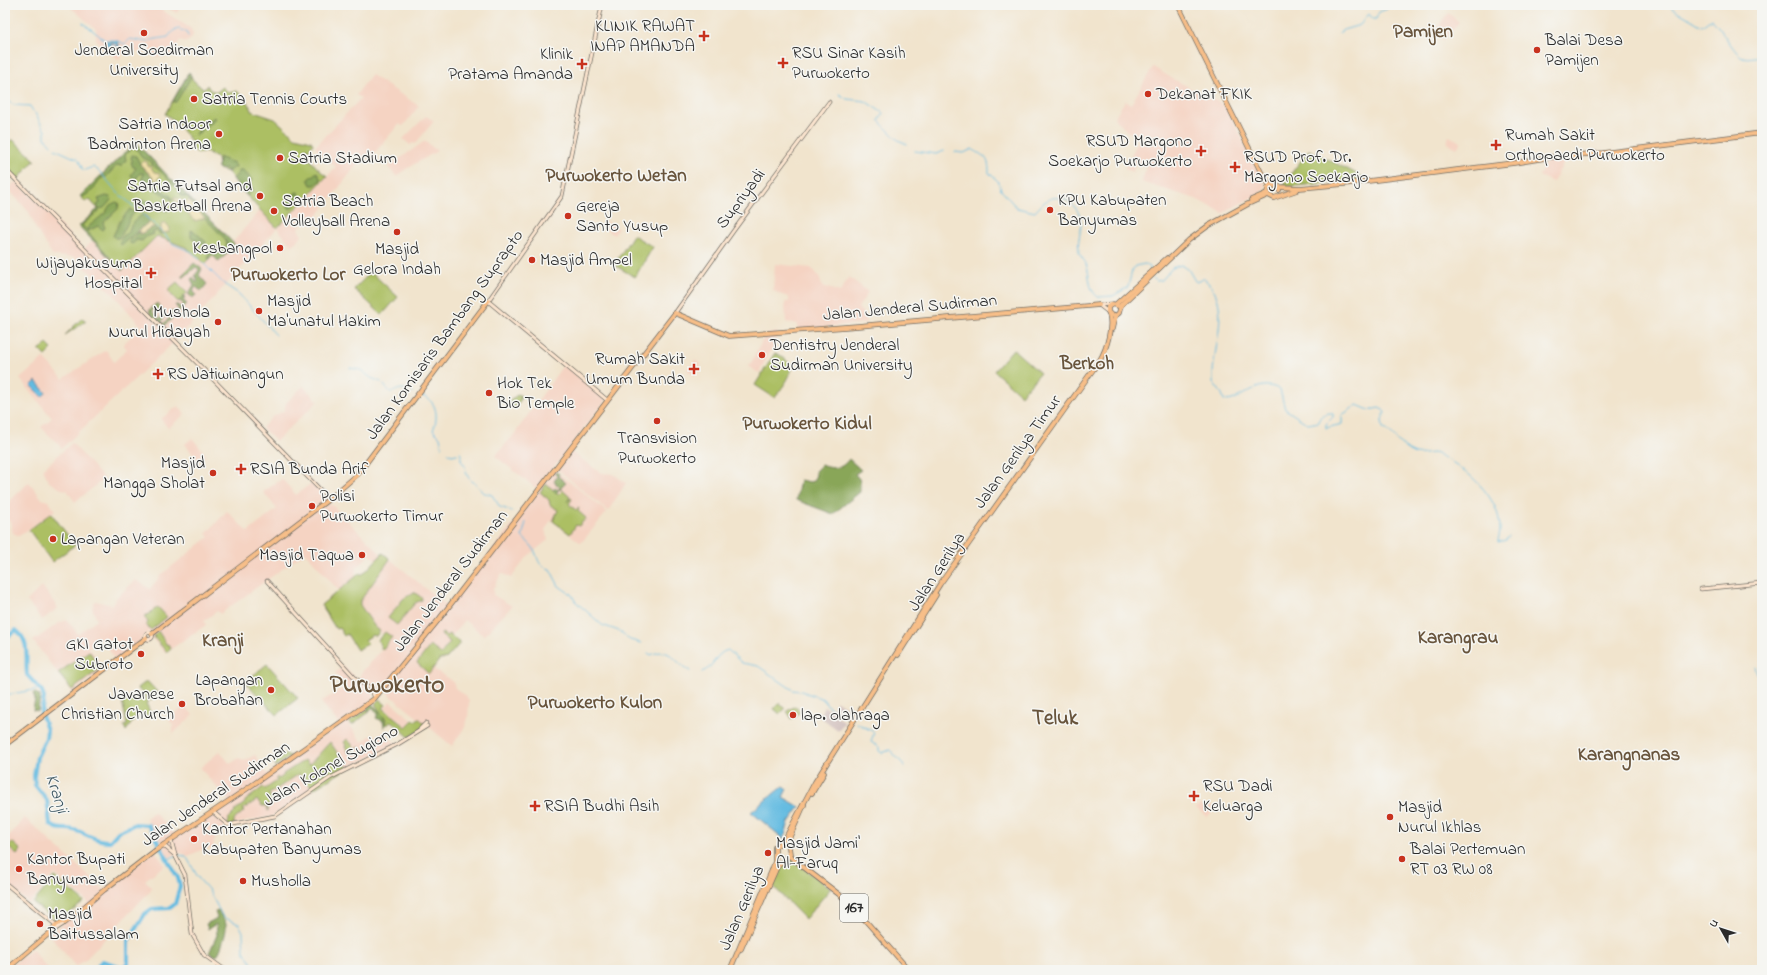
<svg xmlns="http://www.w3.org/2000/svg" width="1767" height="975" font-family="'Indie Flower',sans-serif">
  <rect width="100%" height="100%" fill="#f6f6f2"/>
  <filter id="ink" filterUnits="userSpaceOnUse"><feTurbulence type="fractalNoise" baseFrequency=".025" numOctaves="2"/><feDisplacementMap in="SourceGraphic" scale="8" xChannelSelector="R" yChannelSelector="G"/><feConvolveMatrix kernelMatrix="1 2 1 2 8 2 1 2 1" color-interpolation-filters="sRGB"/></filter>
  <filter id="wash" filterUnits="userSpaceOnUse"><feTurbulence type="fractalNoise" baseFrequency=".012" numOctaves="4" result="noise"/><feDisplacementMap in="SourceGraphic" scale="16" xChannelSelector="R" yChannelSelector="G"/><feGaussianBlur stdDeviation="0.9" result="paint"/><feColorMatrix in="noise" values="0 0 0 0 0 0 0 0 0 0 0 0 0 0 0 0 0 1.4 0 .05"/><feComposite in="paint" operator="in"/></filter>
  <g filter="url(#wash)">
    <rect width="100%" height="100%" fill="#f1e4cd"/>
    <g fill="#f5d3c2">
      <polygon points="68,5 162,5 160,9 190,28 193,33 192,38 187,42 180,40 172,53 166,56 156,57 150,53 137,52 134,49 130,51 127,48 119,59 109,54 100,45 96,39 96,29"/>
      <polygon points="167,5 179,5 181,6 177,13 166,7"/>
      <polygon points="1448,13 1459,22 1444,40 1434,32"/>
      <polygon points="1153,67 1173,79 1153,115 1173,79 1226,106 1265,184 1264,189 1260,193 1223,213 1196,199 1141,182 1147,167 1136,162 1132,172 1125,168 1141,135 1128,132 1114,118 1125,101 1131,104"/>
      <polygon points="371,75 419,106 403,126 399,124 371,157 359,162 313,221 305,214 298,221 302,224 298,229 302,236 292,246 277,228 175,341 62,448 41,427 52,418 20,379 44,358 63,379 106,350 114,362 127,349 123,344 142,327 113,294 74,257 53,256 36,229 29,212 8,189 16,181 84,249 93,241 121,271 157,236 187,248 205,264 213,256 233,242 260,210 278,228 336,167 316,149 316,146 361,98 356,95"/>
      <polygon points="426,116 434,121 415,144 413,143 410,145 403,139"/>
      <polygon points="1449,136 1461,142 1457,148 1446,142"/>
      <polygon points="425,141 437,151 406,169 397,177 388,167"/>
      <polygon points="1566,159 1553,182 1539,176 1547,161"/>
      <polygon points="605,221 618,228 614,235 603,227"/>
      <polygon points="775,264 811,268 819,276 822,286 840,292 849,277 868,292 858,308 865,315 866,323 797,330 798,324 786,322 785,302 789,302 789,297 779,294 773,290"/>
      <polygon points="777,332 775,347 772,348 759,373 749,367 765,335"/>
      <polygon points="695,360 701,365 694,375 687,370"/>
      <polygon points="564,364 606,400 537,489 495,456 513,436"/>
      <polygon points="303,386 318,401 276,441 262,428 272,417 284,411 286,403"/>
      <polygon points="178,406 185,414 168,428 161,419"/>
      <polygon points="192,438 206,455 198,461 185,444"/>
      <polygon points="72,443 104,479 75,502 67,490 61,489 49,482 43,469"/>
      <polygon points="570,451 601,473 613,474 626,483 608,511 556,468"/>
      <polygon points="555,470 607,512 581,543 551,520 545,530 548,540 528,556 511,578 502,573 492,590 494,591 493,595 512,606 484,636 464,620 452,636 460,643 447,658 439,660 434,669 453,682 455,688 466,696 469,701 468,718 465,727 452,746 383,689 372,689 374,699 346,720 362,742 370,736 377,736 385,731 391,740 398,744 348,768 272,816 227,826 226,824 214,841 213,848 203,849 188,856 182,853 177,853 169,858 146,818 154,812 177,836 229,801 200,768 220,751 230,764 239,758 244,761 255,755 267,774 339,724 321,702 346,686 335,673 344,666 358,680 361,673 387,644 387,633 383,634 378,630 360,605 360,601 390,559 448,607"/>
      <polygon points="282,479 296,495 313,482 328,498 326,504 331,504 382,555 376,560 370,554 356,569 355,577 339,591 300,546 305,552 303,554 220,614 217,611 204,621 206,625 165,653 152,638 153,635 149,632 143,637 141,641 115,661 104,639 96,641 88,647 105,669 73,693 33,641 59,623 67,620 78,634 97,619 92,608 95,601 112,605 117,597 136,580 150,589 161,575 209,537 206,534 227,511 248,532 277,509 263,492"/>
      <polygon points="29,482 42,499 48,501 55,510 19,536 13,533 10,521 5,520 5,506"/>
      <polygon points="42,586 58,608 42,620 27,601"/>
      <polygon points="390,701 412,720 407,727 385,708"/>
      <polygon points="185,706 193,715 173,734 173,725 168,719"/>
      <polygon points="1201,804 1206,808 1209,805 1212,806 1215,810 1207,817 1196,808"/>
      <polygon points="25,818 104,890 156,850 157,854 165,865 145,880 152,887 150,891 86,959 76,967 49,934 89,903 55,874 29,904 5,882 5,840"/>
      <polygon points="32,949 48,970 6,970"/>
    </g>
    <g fill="#d1c0bd">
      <polygon points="837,701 851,710 846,715 834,706"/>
      <polygon points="824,706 845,722 838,730 819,716"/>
    </g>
    <g fill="#acbf63" stroke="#6c7547">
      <path d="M189,72L193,80L203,89H205L207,85L210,90L217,92L223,87L229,93L237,91L250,105L251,111L275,119L295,137L311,141L313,144L308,151L307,148L304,149C308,159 318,170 327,176L277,228L247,196L228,172L218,168L217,158L205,151L198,154L192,148L193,146C190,137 184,135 181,128L182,126L165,114Z"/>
      <polygon points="12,139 35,160 17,180 5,169 5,147"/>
      <polygon points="135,142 235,245 219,262 213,256 205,264 187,248 157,236 122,271 79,226 98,209 89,199 85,202 80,196"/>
      <polygon points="1309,150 1367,179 1285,187 1284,183"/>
      <polygon points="633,235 653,247 635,277 614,265"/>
      <polygon points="371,272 398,297 382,315 354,289"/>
      <polygon points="177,282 187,293 178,302 169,292 169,289"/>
      <polygon points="82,318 86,321 65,335"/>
      <polygon points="47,344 52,349 45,356 39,350"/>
      <polygon points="1013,349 1040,373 1021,395 994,371"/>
      <path d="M775,353C779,355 784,358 788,362C798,371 780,389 775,398L755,385Z"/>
      <polygon points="518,394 521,396 520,401 513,408 509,402"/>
      <polygon points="546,484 559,494 562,491 560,488 570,497 567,502 571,498 572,499 569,504 576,510 579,508 578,511 586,518 579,526 576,525 570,534 553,521 558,510 550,505 549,500 540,492"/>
      <polygon points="51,513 75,545 52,562 29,530"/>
      <polygon points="383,553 390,559 360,601 360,605 375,627 380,631 376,636 372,635 365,640 368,644 357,650 347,634 344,636 339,628 336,629 321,605 359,574 363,574"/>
      <polygon points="414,592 422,598 422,600 415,603 397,625 388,618 403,599"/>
      <polygon points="158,607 167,617 151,630 146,625 148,622 144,617"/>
      <polygon points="158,631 167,645 168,644 171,649 167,652 155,639 154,635"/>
      <polygon points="385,632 392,637 382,650 378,640"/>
      <polygon points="442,633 446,636 449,634 460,643 447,658 439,660 429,674 417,663 430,646 441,654 450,642 441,635"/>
      <polygon points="89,651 101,668 72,690 58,673"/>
      <polygon points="267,664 298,698 277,715 245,682"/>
      <polygon points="147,681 158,693 151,701 139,690 138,688"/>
      <polygon points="143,697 149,702 146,703 152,716 138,714 126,731 124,726 127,725 122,701"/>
      <polygon points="379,699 386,705 383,708 406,727 413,720 415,721 419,718 427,726 409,737 392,721 387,725 386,720 375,704"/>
      <polygon points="779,703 785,709 780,714 774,709"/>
      <polygon points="794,707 797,707 800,712 792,719 787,711"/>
      <polygon points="367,709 369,712 352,725 349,722"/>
      <polygon points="347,739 356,749 360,747 355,751 354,750 349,753 345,746 346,745 344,742"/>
      <polygon points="330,742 348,768 312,790 310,785 299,774 269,794 273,801 268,805 268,811 266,806 262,806 257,800 243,809 244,811 234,820 234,825 227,826 229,820 228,819 235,812 234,811 245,803 245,801 263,787 265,789 277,781 276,779 277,777 279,779 284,775 283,774 305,760 309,765"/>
      <polygon points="285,754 291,756 275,767 276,760"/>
      <polygon points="12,842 21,850 17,855 8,847"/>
      <polygon points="788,860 794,861 831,888 805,919 772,885 782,863"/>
      <polygon points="55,877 84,902 58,922 33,903"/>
    </g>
    <g fill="#89a659" stroke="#5a6842">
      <polygon points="189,72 191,76 190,79 176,102 173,102"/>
      <polygon points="214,117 215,120 195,136 196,133"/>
      <path d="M135,142L235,245L219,262L213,256L209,259L208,258L210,252L207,249L211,250L215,247L222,252L227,244L225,239L194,207L188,197L181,196L180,192C171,183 162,171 152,165C152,161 147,159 142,158L137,149L132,148L129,152L126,153L125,156L126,160L121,166L117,165L105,178L102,175Z"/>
      <polygon points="132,155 136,156 140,164 152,177 156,186 171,196 172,200 155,189 149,181 141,180 144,174 142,173 139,174 137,178 132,178 131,175 136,168 133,167 131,162 133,161 131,159"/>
      <polygon points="219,157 234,163 236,167 234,167 228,172 226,171 228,170 226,168 221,170 218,168"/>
      <polygon points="239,170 243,170 252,180 249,184 253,190 247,196 233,179 239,172"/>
      <polygon points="317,172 321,180 315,185 311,185 308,179"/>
      <polygon points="101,175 103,178 100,179 93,190 82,198 80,196"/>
      <polygon points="297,192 299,193 301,198 290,209 286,203 295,198 295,193"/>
      <polygon points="106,196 110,197 111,200 104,208 99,209 97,205 100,203 98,199"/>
      <polygon points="144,200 161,206 165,205 169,210 166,211 148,204 141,206 138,202"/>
      <polygon points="116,202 119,203 118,209 103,223 105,228 103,230 98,226 88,231 87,228 105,213 110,205"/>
      <polygon points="98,209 99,211 82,225 119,268 123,269 122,271 79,226"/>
      <path d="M130,209L135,212C129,217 125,231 119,238H115L113,236L120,221Z"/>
      <path d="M144,214L148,218L149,222L121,245L119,243L123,236L129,232C129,226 137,217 144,214Z"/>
      <polygon points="154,227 162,233 161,235 156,231 153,232 154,234 146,237 142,241 137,240 132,244 129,242 131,238 134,239 137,233"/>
      <polygon points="191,230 195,232 206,242 205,245 191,237"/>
      <polygon points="194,263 202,269 199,275 207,284 201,291 196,287 193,290 196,295 192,298 188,294 194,285 191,279 193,277 196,282 198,281 195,275 199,270 196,267 183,278 181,276"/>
      <polygon points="184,296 185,297 183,300 187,304 163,327 149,313 150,309 157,303 163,311 163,313 155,308 152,311 159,319 164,313 166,314 162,321 163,324 173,315 170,312 172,310 175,313 179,310 175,305 178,305 180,308 184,304 179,301"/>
      <path d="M849,459L861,470L855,474L860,480V492L833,514L796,500L800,480L810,482L813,481L816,475L815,471L821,465C833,469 841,470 849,459Z"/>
      <polygon points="557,472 559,474 558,476 566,483 556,493 553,490 555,488 558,490 560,487 554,482 557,476 554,473"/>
      <polygon points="33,693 36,693 40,696 38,711 33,710 35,699"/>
      <polygon points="371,703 383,715 386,724 384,728 383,721 376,718 378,714 373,708 369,711 367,708"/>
      <path d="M218,911C220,914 224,919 225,921C229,928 221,950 217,956L209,953L217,935L216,924L208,929L206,924L217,918L215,912Z"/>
    </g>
    <g fill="#eeda9e" stroke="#8c8264">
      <polygon points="143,161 147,162 148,166 151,167 154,172 159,173 160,176 156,181 140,164"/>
      <polygon points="174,197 187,202 189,200 205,218 195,221 173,198"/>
      <polygon points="149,222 154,227 148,229 143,233 140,234 141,232 139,231 137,232"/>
      <polygon points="165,222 170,228 169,232 164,233 161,230 161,224"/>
    </g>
    <g fill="#64bbe1" stroke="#487386">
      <polygon points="106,41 117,41 120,47 118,49 117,45 111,42 109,45 113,45 117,49 114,50 108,47 109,45 107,46 105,45"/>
      <polygon points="36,381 46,393 42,397 31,386"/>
      <polygon points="783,786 787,789 783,797 800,807 789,822 784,839 751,812"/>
    </g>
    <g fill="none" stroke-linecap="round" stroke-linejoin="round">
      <g stroke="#64bbe1" stroke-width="1">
        <path d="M1667,5L1702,26L1711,19C1722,28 1734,54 1743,57C1748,59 1757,56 1762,56"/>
        <polyline points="83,23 105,40 115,40 125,44 130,39 148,42 150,40 168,37 174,30 179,29 186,32 188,36"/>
        <polyline points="1339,33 1343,30 1360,25 1369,14 1373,19 1376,19 1379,12 1387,9 1389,5"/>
        <polyline points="839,94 847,99 865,101 883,113 879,121 898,140 907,144"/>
        <polyline points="5,100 14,105 30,106 33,111"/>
        <polyline points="35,113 45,131 45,138 51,145"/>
        <polyline points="55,149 77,159"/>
        <polyline points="915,151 936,154 944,151"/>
        <path d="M955,152L964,153L972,149C985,157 989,157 989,173L999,182L1001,190L1017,208L1035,212C1039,208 1043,202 1049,199C1065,193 1080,207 1081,223C1081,233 1077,241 1079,251C1079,256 1084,259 1086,264C1091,276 1087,289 1098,297L1113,296L1128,287L1132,271L1135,266L1145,264L1150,267V270"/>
        <polyline points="79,161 83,170"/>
        <polyline points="85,170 93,167 99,171 118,193 161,230 173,244 192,252 224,284 239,294 276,335"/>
        <path d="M1153,278L1156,281L1162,280L1172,268L1181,265L1188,269L1195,281L1197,282L1203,278C1235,303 1211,348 1213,382L1222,394L1224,400C1237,406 1257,375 1280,390L1285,409L1308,424L1319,422C1321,416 1326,411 1333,414V417L1326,424V428L1342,424V415L1357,405L1369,410L1379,408L1385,411L1382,421L1383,428C1395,434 1400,448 1413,453C1421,457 1431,451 1437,454C1465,467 1501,497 1500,530C1500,534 1498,538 1498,542L1506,540L1509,536"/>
        <polyline points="350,368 361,370 371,378 381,382"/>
        <path d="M384,385C393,398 392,389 403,389C407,389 410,391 413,392"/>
        <path d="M421,396C437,399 439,417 433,430L440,437L442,447"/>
        <path d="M448,453L452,455L461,453V461C466,465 465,469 467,475C470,482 478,483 482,492L492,495L500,507L512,511"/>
        <path d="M526,522L522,537C525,540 531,544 533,548C540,560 536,565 550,569L559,586L572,595L575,601L602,625L619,631L630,640L641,643"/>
        <path d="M648,653L651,655C671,645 674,663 690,671"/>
        <polyline points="1755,667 1757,674 1762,677"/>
        <path d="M702,672C715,667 715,653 728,650L742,663L758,666L793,690L800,691"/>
        <polyline points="801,691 823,699 829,707 850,719"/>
        <polyline points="5,695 40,689"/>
        <polyline points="857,723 874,732 871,742 879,747 879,751 882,753 890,750 905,766"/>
        <polyline points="167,860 177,855 186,856 199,879 208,889 223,917 239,924 243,932 244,951 256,970"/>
      </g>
      <path stroke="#64bbe1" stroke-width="4" d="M5,639L16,630C31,642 25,659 27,675L42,691L44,698L41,713L47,730L46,738L37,757L34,776L35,785L47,800L50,824C57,831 65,828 74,830C86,833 96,842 110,841L118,832L135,824L148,825L178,878L180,886L175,904L170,908L152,909L145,914L128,941V964L122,967L102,961L95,970"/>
    </g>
  </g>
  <g filter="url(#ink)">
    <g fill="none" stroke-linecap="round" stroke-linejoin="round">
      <g stroke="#706c64" stroke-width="4.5">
        <g id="secondary">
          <polyline points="602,5 562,196 488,301 607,400"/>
          <polyline points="5,169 211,377 329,499"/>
          <polyline points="1099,305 1111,304"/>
          <polyline points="1099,305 1108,312"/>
          <polyline points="675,313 734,230 829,102"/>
          <polyline points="267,581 356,679 372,689 374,696 377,695"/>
          <polyline points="1701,589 1762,583"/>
          <circle cx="149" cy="636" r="3.5"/>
          <polyline points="420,729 426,723"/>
          <polyline points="213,812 228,825 275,816 330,778 398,744 427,726"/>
          <polyline points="171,840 175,855 185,875 192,934 204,955 225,970"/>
          <polyline points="163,845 175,855"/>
          <polyline points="5,883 56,925"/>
          <polyline points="51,932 65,923"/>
        </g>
      </g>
      <g stroke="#706c64" stroke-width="5.5">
        <g id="primary">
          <polyline points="1178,5 1261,172 1270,186"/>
          <polyline points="152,634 329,499 357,475 488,301"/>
          <polyline points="5,745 146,638"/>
          <polyline points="789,856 849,902 909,970"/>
          <polyline points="65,923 104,890 156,850 248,788 374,699 440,618 675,313 729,336 858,326 1099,305"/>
          <polyline points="6,970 51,932 56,925 66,920"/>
        </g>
      </g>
      <g stroke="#706c64" stroke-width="5.5">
        <g id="trunk">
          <polyline points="1277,187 1300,188 1344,184 1514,163 1551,157 1603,153 1762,133"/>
          <polyline points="1267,193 1268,188 1272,185 1276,186 1279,190"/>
          <polyline points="1268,195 1274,198 1297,190"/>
          <polyline points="1251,200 1267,193"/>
          <polyline points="1116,304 1167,258"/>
          <polyline points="1111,315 1108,312 1108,307 1113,304 1118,306"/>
          <polyline points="1115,316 1119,313 1121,305 1189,240 1208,226 1248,204 1268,195"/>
          <polyline points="1112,329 1115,316"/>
          <polyline points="898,655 936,595"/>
          <polyline points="812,793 824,773"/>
          <polyline points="741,949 777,867 790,854 788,841 804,805"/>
          <path d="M730,970L772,870L775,861V847L785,839L815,782L940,584L1100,360C1107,348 1113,327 1109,314"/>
        </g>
      </g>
      <use href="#secondary" stroke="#fce5cf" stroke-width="3"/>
      <use href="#primary" stroke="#f7be88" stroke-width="4"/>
      <use href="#trunk" stroke="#f7be88" stroke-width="4"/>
    </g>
  </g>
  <g fill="#c8321e" stroke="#f6f6f2" stroke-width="1.5">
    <circle cx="144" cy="33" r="4"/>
    <path d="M702 30h4v4h4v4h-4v4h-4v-4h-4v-4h4z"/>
    <circle cx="1537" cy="50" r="4"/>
    <path d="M781 57h4v4h4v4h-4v4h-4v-4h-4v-4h4z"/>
    <path d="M580 58h4v4h4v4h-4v4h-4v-4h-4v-4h4z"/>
    <circle cx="1148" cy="94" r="4"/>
    <circle cx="194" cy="99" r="4"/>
    <circle cx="219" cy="134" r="4"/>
    <path d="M1494 139h4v4h4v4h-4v4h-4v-4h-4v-4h4z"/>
    <path d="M1199 145h4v4h4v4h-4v4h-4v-4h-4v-4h4z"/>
    <circle cx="280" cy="158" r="4"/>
    <path d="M1233 161h4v4h4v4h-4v4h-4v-4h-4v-4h4z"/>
    <circle cx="260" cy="196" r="4"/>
    <circle cx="1050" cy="210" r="4"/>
    <circle cx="274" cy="211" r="4"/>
    <circle cx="568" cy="216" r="4"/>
    <circle cx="397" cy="232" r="4"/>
    <circle cx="280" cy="248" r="4"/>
    <circle cx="532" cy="260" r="4"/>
    <path d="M149 267h4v4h4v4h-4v4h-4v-4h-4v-4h4z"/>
    <circle cx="259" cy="311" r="4"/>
    <circle cx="218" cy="322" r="4"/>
    <circle cx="762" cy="355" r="4"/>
    <path d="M692 363h4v4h4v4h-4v4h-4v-4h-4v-4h4z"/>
    <path d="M156 368h4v4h4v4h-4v4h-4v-4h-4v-4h4z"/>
    <circle cx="489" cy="393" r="4"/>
    <circle cx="657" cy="421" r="4"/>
    <path d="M239 463h4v4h4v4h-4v4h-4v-4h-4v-4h4z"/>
    <circle cx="213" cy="473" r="4"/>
    <circle cx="312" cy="506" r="4"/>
    <circle cx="53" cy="539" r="4"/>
    <circle cx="362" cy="555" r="4"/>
    <circle cx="141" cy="654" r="4"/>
    <circle cx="271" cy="690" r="4"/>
    <circle cx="182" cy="704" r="4"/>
    <circle cx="793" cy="715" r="4"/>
    <path d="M1192 790h4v4h4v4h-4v4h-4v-4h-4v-4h4z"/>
    <path d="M533 800h4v4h4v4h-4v4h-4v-4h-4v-4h4z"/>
    <circle cx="1390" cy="817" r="4"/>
    <circle cx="194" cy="839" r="4"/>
    <circle cx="768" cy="853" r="4"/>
    <circle cx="1402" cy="859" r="4"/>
    <circle cx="19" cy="869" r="4"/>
    <circle cx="243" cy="881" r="4"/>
    <circle cx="40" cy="924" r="4"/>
  </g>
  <g text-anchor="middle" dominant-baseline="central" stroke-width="3" stroke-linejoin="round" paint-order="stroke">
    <rect fill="#f6f6f2" stroke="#686867" stroke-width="1" x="840" y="894" width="28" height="28" rx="3"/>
    <g font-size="16" font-weight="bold" fill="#2b2b2b">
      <text x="854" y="908">167</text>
    </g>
    <g font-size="17" fill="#2b2b2b" stroke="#f6f6f2" text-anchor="start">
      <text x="695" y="26" text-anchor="end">KLINIK RAWAT<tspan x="695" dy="20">INAP AMANDA</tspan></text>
      <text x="1545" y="40">Balai Desa<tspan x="1545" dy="20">Pamijen</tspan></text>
      <text x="144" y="50" text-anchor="middle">Jenderal Soedirman<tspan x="144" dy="20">University</tspan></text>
      <text x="792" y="53">RSU Sinar Kasih<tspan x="792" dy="20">Purwokerto</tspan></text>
      <text x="573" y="54" text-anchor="end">Klinik<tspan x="573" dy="20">Pratama Amanda</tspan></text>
      <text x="1156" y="94">Dekanat FKIK</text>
      <text x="202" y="99">Satria Tennis Courts</text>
      <text x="211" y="124" text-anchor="end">Satria Indoor<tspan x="211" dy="20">Badminton Arena</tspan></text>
      <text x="1505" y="135">Rumah Sakit<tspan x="1505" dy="20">Orthopaedi Purwokerto</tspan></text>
      <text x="1192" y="141" text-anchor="end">RSUD Margono<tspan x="1192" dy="20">Soekarjo Purwokerto</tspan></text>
      <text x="1244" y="157">RSUD Prof. Dr.<tspan x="1244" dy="20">Margono Soekarjo</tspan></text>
      <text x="288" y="158">Satria Stadium</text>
      <text x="252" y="186" text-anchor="end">Satria Futsal and<tspan x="252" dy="20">Basketball Arena</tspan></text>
      <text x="1058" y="200">KPU Kabupaten<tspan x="1058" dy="20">Banyumas</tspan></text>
      <text x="282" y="201">Satria Beach<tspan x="282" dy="20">Volleyball Arena</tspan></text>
      <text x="576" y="206">Gereja<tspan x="576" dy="20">Santo Yusup</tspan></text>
      <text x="272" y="248" text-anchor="end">Kesbangpol</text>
      <text x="397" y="249" text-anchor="middle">Masjid<tspan x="397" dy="20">Gelora Indah</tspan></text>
      <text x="540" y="260">Masjid Ampel</text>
      <text x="142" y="263" text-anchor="end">Wijayakusuma<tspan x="142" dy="20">Hospital</tspan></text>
      <text x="267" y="301">Masjid<tspan x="267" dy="20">Ma'unatul Hakim</tspan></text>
      <text x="210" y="312" text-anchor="end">Mushola<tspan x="210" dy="20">Nurul Hidayah</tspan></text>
      <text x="770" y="345">Dentistry Jenderal<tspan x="770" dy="20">Sudirman University</tspan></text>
      <text x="685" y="359" text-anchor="end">Rumah Sakit<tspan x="685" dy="20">Umum Bunda</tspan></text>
      <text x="167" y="374">RS Jatiwinangun</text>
      <text x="497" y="383">Hok Tek<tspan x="497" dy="20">Bio Temple</tspan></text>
      <text x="657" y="438" text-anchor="middle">Transvision<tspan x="657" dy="20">Purwokerto</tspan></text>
      <text x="205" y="463" text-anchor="end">Masjid<tspan x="205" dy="20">Mangga Sholat</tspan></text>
      <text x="250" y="469">RSIA Bunda Arif</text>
      <text x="320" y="496">Polisi<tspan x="320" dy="20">Purwokerto Timur</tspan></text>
      <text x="61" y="539">Lapangan Veteran</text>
      <text x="354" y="555" text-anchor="end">Masjid Taqwa</text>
      <text x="133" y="644" text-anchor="end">GKI Gatot<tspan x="133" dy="20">Subroto</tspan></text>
      <text x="263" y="680" text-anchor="end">Lapangan<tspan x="263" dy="20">Brobahan</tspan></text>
      <text x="174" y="694" text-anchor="end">Javanese<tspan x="174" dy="20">Christian Church</tspan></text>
      <text x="801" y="715">lap. olahraga</text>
      <text x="1203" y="786">RSU Dadi<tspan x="1203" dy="20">Keluarga</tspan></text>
      <text x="544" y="806">RSIA Budhi Asih</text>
      <text x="1398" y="807">Masjid<tspan x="1398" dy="20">Nurul Ikhlas</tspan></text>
      <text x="202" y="829">Kantor Pertanahan<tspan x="202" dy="20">Kabupaten Banyumas</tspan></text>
      <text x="776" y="843">Masjid Jami'<tspan x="776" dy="20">Al-Faruq</tspan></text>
      <text x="1410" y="849">Balai Pertemuan<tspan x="1410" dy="20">RT 03 RW 08</tspan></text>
      <text x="27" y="859">Kantor Bupati<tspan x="27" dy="20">Banyumas</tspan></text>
      <text x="251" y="881">Musholla</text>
      <text x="48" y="914">Masjid<tspan x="48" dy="20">Baitussalam</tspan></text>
    </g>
    <g font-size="17" fill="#2b2b2b" stroke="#f6f6f2">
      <text transform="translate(741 199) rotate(-53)">Supriyadi</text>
      <text transform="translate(910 308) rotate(-5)">Jalan Jenderal Sudirman</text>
      <text transform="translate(445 335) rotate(-54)">Jalan Komisaris Bambang Suprapto</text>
      <text transform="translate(1018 452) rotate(-54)">Jalan Gerilya Timur</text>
      <text transform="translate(937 572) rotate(-57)">Jalan Gerilya</text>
      <text transform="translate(451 581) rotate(-52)">Jalan Jenderal Sudirman</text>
      <text transform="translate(331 766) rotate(-29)">Jalan Kolonel Sugiono</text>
      <text transform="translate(216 794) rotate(-34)">Jalan Jenderal Sudirman</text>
      <text transform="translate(742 908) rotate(-67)">Jalan Gerilya</text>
    </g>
    <g font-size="18" font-style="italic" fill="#3c5662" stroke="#f6f6f2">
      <text transform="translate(56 794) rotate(72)">Kranji</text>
    </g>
    <g font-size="19" font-weight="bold" fill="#68543c" stroke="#f6f6f2">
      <text x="1423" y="32">Pamijen</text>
      <text x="616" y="176">Purwokerto Wetan</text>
      <text x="288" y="275">Purwokerto Lor</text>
      <text x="1087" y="364">Berkoh</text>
      <text x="807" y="424">Purwokerto Kidul</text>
      <text x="1458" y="638">Karangrau</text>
      <text x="223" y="641">Kranji</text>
      <text x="595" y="703">Purwokerto Kulon</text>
      <text x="1629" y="755">Karangnanas</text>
    </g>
    <g font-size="21" font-weight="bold" fill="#68543c" stroke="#f6f6f2">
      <text x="1055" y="719">Teluk</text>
    </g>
    <g font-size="25" font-weight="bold" fill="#68543c" stroke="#f6f6f2">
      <text x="387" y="686">Purwokerto</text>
    </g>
  </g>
  <rect width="1767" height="975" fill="none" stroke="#f6f6f2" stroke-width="20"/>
  <g transform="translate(1721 929) rotate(309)" stroke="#f6f6f2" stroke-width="3" paint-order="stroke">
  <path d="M0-3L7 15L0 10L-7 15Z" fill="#2b2b2b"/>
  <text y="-6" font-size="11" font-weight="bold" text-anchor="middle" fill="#2b2b2b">U</text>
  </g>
</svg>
